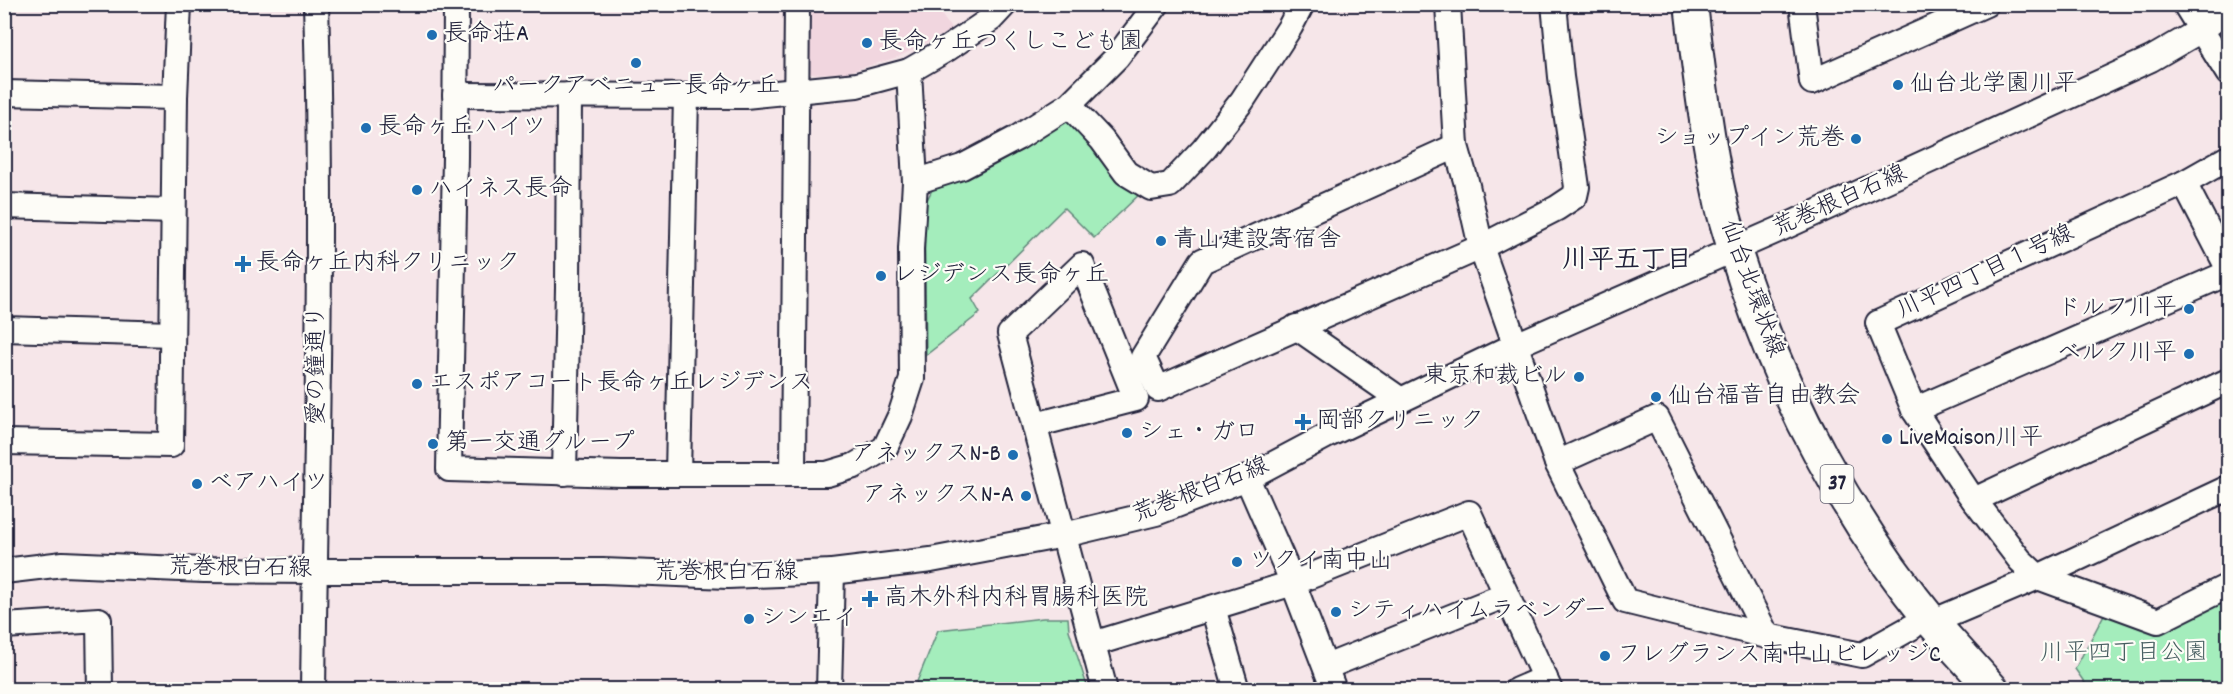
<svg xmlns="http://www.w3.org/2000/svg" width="2233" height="694" font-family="Dekko,'Klee One',sans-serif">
  <rect width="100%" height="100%" fill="#f6e6e9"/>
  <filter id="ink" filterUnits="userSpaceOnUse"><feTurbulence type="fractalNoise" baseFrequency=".0167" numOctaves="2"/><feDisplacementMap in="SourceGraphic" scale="12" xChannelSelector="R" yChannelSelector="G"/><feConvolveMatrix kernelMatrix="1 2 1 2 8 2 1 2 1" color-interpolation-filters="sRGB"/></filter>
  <g filter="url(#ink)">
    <polygon fill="#f1d6df" points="812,4 935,5 952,30 898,57 848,72 809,74"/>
    <g fill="#a4edbc" stroke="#63887c" stroke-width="1.5">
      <polygon points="1068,114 1145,189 1094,238 1064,208 972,299 980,313 926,355 924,206 933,188"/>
      <polygon points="2228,598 2228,689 2089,689 2075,669 2106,611 2162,630"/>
      <polygon points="1043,618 1068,618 1069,630 1088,689 914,689 938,630"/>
    </g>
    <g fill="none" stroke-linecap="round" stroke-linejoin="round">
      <g stroke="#22223b" stroke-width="28">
        <g id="minor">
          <polyline points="456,4 455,157 449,469 621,474 827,474 854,466 885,448 900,416 912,379 911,249 915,182 909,71"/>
          <polyline points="1448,4 1456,146 1466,181 1481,247 1557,463 1625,601 1767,636 1862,655 1912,627"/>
          <polyline points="1802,4 1812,82 1986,4"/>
          <polyline points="2185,4 2228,73"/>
          <polyline points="4,93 175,97"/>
          <polyline points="455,95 745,96 857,85 909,71 947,49 991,19 1005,4"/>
          <polyline points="1069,105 1102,140 1126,173 1151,188 1170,185 1204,149 1242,101 1290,27 1302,4"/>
          <polyline points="1456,146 1202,261 1143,357 1158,389 1481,247 1557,208 1575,196 1577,187 1561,77 1554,4"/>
          <polyline points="2228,158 2184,183 1878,323 1914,410 1968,492 2020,560 2038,577 2158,621 2228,586"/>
          <polyline points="915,182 962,167 1017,138 1069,105 1117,57 1157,4"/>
          <polyline points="2184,183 2228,268"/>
          <polyline points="4,206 173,211"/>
          <polyline points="1296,327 1401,400"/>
          <polyline points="4,329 172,334"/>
          <polyline points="1914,410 2228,273"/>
          <polyline points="1035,425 1136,399 1082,265 1010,334 1105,690"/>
          <polyline points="4,442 171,445 175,97 179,4"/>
          <polyline points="1557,463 1657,418 1767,636"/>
          <polyline points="564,473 568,288 569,95"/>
          <polyline points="793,473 797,4"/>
          <polyline points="678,474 686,96"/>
          <polyline points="1247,478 1293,583 1334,690"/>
          <polyline points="1974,500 2228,381"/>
          <polyline points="4,571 63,564 204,570 315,571 603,571 728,576 832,572 931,560 1064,535 1156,513 1247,478 1330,434 1516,345 1778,230 2151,59 2201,30 2228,10"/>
          <polyline points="1213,608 1237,690"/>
          <polyline points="1932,622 2038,577 2228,488"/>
          <polyline points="4,626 99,620 100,690"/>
          <polyline points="1093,644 1293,583 1469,513 1550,690"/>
          <polyline points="1326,667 1506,595"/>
          <path d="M313,690C316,461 323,233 316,4"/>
          <polyline points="829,690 832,572"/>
          <polyline points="1517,690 1545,678"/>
        </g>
      </g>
      <g stroke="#22223b" stroke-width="36">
        <path id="major" d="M1691,4C1699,73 1707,140 1722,207C1728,232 1737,256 1745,281C1786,403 1850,522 1932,622C1952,645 1973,667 1993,690"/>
      </g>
      <use href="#minor" stroke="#fdfcf7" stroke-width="24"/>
      <use href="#major" stroke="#fdfcf7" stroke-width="32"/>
    </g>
  </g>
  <g fill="#1f6fb2" stroke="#fdfcf7" stroke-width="2">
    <circle cx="432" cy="35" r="6"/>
    <circle cx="867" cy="43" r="6"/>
    <circle cx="636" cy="63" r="6"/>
    <circle cx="1898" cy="85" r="6"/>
    <circle cx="366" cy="128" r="6"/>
    <circle cx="1856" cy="139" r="6"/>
    <circle cx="417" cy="190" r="6"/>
    <circle cx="1161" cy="241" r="6"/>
    <path d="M240 255h6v6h6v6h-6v6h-6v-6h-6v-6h6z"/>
    <circle cx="881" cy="276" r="6"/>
    <circle cx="2189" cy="309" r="6"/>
    <circle cx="2189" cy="354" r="6"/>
    <circle cx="1579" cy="377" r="6"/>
    <circle cx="417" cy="384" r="6"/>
    <circle cx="1656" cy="397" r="6"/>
    <path d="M1300 413h6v6h6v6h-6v6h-6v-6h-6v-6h6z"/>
    <circle cx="1127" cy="433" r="6"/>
    <circle cx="1887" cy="439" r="6"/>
    <circle cx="433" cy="444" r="6"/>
    <circle cx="1013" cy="455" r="6"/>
    <circle cx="197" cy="484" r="6"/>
    <circle cx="1026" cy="496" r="6"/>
    <circle cx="1237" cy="562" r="6"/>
    <path d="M867 590h6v6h6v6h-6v6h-6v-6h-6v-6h6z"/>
    <circle cx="1336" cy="612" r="6"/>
    <circle cx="749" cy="619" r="6"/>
    <circle cx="1605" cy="656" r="6"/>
  </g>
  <g text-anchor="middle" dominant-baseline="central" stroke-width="4.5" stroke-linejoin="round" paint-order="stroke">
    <rect fill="#fdfcf7" stroke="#646373" stroke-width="1.5" x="1820.5" y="465" width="33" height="38" rx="4.5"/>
    <g font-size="22" font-weight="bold" fill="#22223b">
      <text x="1837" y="484">37</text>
    </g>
    <g font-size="24" fill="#22223b" stroke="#fdfcf7" text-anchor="start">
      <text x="444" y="35">長命荘A</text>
      <text x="879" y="43">長命ヶ丘つくしこども園</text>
      <text x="1910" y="85">仙台北学園川平</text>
      <text x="636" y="87" text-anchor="middle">パークアベニュー長命ヶ丘</text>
      <text x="378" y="128">長命ヶ丘ハイツ</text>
      <text x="1844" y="139" text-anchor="end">ショップイン荒巻</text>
      <text x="429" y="190">ハイネス長命</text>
      <text x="1173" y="241">青山建設寄宿舎</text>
      <text x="256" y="264">長命ヶ丘内科クリニック</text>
      <text x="893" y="276">レジデンス長命ヶ丘</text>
      <text x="2177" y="309" text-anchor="end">ドルフ川平</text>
      <text x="2177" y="354" text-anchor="end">ベルク川平</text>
      <text x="1567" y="377" text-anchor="end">東京和裁ビル</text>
      <text x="429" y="384">エスポアコート長命ヶ丘レジデンス</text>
      <text x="1668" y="397">仙台福音自由教会</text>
      <text x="1316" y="422">岡部クリニック</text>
      <text x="1139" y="433">シェ・ガロ</text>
      <text x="1899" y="439">LiveMaison川平</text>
      <text x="445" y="444">第一交通グループ</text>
      <text x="1001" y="455" text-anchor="end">アネックスN-B</text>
      <text x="209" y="484">ベアハイツ</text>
      <text x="1014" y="496" text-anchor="end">アネックスN-A</text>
      <text x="1249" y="562">ツクイ南中山</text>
      <text x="884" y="599">高木外科内科胃腸科医院</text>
      <text x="1348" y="612">シティハイムラベンダー</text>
      <text x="761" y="619">シンエイ</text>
      <text x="1617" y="656">フレグランス南中山ビレッジC</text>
    </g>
    <g font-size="24" fill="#22223b" stroke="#fdfcf7">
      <text transform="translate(1840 202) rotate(-24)">荒巻根白石線</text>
      <text transform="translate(1986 273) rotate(-25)">川平四丁目１号線</text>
      <text transform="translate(1751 289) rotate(70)">仙台北環状線</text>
      <text transform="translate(318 365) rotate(-90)">愛の鐘通り</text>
      <text transform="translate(1201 491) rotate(-21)">荒巻根白石線</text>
      <text transform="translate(240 569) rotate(1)">荒巻根白石線</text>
      <text x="726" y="573">荒巻根白石線</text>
    </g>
    <g font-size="24" fill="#495f62" stroke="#fdfcf7">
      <text x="2124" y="654">川平四丁目公園</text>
    </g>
    <g font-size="26" font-weight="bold" fill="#22223b" stroke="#fdfcf7">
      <text x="1627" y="261">川平五丁目</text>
    </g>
  </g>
  <rect width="2233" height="694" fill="none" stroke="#fdfcf7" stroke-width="24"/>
  <rect x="12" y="12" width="2209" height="670" fill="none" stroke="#22223b" stroke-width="2" filter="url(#ink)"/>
</svg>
